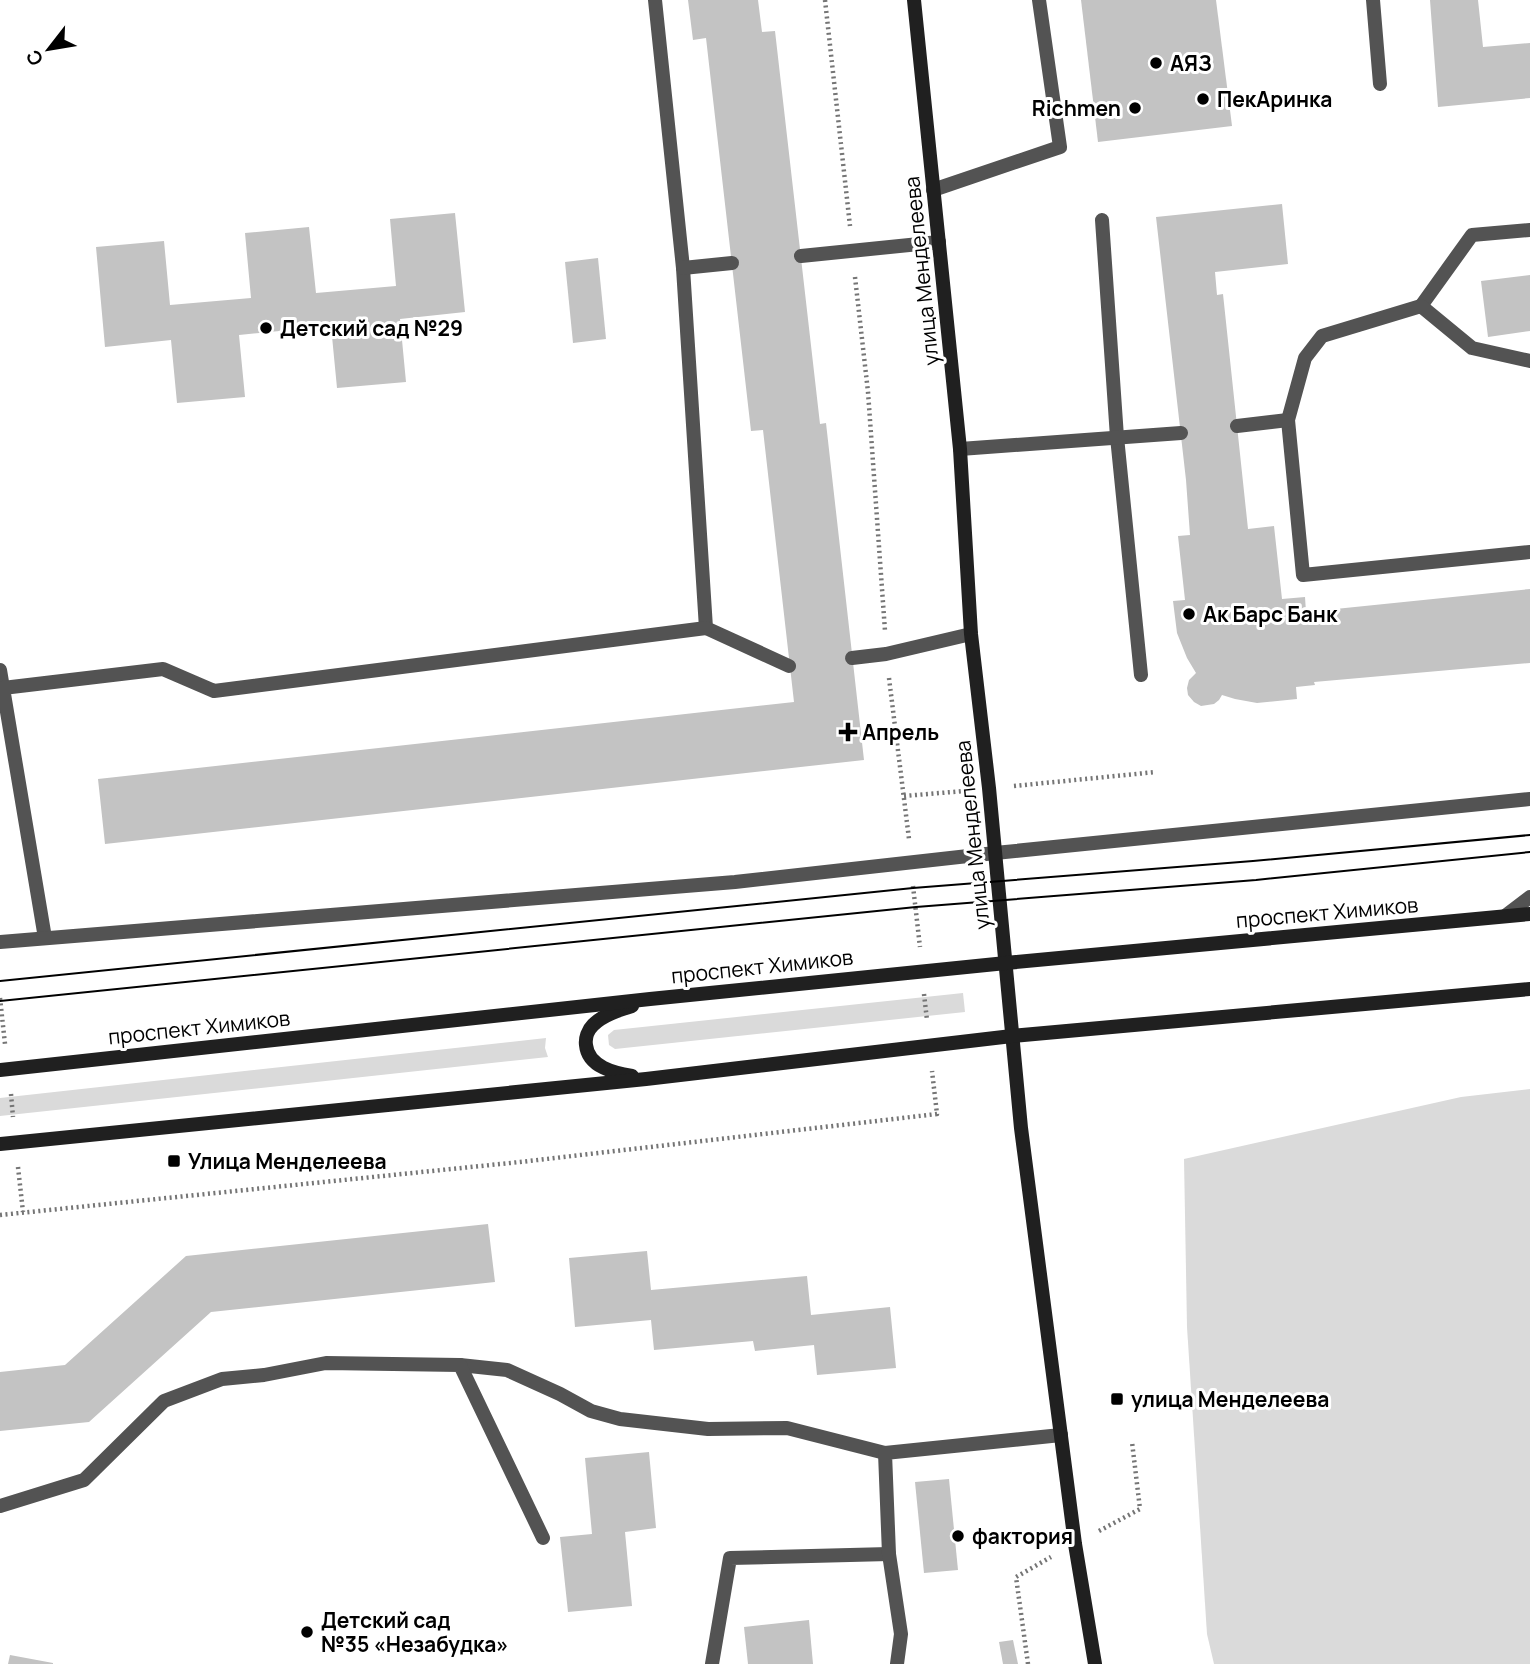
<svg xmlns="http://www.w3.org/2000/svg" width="1530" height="1664" font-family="Manrope,sans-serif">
  <rect width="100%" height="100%" fill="#fff"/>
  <g fill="#dadada">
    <polygon points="963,993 965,1012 615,1049 609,1045 608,1035 614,1030"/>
    <polygon points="546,1038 545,1048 548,1057 0,1116 0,1098"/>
    <polygon points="1530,1089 1530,1664 1214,1664 1207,1634 1187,1327 1184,1159 1461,1097"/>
  </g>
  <g fill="#c3c3c3">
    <polygon points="688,0 758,0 762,32 775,31 820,424 826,423 864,760 105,844 98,779 794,702 763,430 751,431 706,38 693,40"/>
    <polygon points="1081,0 1216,0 1232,126 1098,142"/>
    <polygon points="1430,0 1478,0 1483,47 1530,43 1530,98 1438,107"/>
    <polygon points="1282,204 1288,264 1215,272 1217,295 1223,294 1248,529 1274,526 1282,599 1305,597 1306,612 1530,589 1530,663 1314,682 1315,685 1296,687 1297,699 1257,703 1235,699 1222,695 1219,700 1214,704 1201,706 1194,702 1188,695 1187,688 1189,680 1196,673 1187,658 1177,633 1173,601 1185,600 1178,536 1190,535 1186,480 1156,217"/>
    <polygon points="455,213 465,312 400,319 406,382 337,388 331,326 239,335 245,397 177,403 171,340 105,347 96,247 164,241 170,305 251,298 245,233 309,227 316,293 396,286 390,219"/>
    <polygon points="598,258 606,339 573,343 565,262"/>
    <polygon points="1530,275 1530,331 1488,337 1481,281"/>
    <polygon points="488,1224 495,1282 211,1312 89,1422 0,1431 0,1372 65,1365 186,1256"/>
    <polygon points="647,1251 651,1290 807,1276 811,1315 890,1307 896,1368 817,1375 814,1345 755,1351 753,1341 654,1350 651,1320 575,1327 569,1258"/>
    <polygon points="649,1452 656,1528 625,1532 632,1606 568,1612 560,1537 592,1534 585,1458"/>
    <polygon points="949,1479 958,1570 924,1573 915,1482"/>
    <polygon points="809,1620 813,1664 748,1664 744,1627"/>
    <polygon points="1013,1640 1018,1664 1003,1664 999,1642"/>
    <polygon points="10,1655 53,1663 53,1664 8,1664"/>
  </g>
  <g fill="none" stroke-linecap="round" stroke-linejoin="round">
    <g stroke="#757575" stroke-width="4.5" stroke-dasharray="2 3.5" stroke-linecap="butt">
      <polyline points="825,0 850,226"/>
      <polyline points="855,277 868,392 885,631"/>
      <polyline points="889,678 909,839"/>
      <polyline points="1014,786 1156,772"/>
      <polyline points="904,796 964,791"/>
      <polyline points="913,886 920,947"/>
      <polyline points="924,994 927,1020"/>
      <polyline points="0,998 5,1044"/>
      <polyline points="11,1094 13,1117"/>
      <polyline points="18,1167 23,1212"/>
      <polyline points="0,1215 520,1162 937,1114 932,1071"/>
      <polyline points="1099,1531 1140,1509 1132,1442"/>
      <polyline points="1028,1664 1016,1577 1051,1557"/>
    </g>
    <g stroke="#535353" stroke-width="14">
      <polyline points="655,0 683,268 706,628 789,666"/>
      <polyline points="1373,0 1380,84"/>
      <polyline points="933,190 1060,147 1039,0"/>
      <polyline points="1102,220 1117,437 1141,675"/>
      <polyline points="801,256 939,242"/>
      <polyline points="683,268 732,263"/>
      <polyline points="1421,306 1472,235 1530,230"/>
      <polyline points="1530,361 1472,348 1421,306 1322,336 1305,358 1288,420 1303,575 1530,552"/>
      <polyline points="1237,426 1288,420"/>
      <polyline points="960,449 1181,433"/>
      <polyline points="852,658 886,654 971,634"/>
      <polyline points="0,670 3,688"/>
      <polyline points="1505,916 1530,897"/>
      <polyline points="45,938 3,688 163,669 214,691 706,628"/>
      <polyline points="0,942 735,882 995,853 1530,799"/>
      <polyline points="460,1365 507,1370 560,1394 591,1411 620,1419 708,1429 787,1428 885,1453"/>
      <polyline points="0,1506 84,1480 164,1401 222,1379 264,1375 326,1363 460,1365 543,1538"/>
      <polyline points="712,1664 730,1558 889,1554"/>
      <polyline points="897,1664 901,1634 889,1554 885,1453 1061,1435"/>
    </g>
    <g stroke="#202020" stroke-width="14">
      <polyline points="914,0 960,449 971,634 989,788 1021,1128 1075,1544 1095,1664"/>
      <path d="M632,1006C619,1010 603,1015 593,1025C588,1030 585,1038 586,1045C588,1067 615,1073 632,1076"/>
      <polyline points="0,1070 650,999 1006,963 1530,914"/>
      <polyline points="0,1144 646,1079 1012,1036 1530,989"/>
    </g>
    <g stroke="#000" stroke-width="2">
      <polyline points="0,981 913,888 1253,861 1530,835"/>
      <polyline points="0,1001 916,907 1256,880 1530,852"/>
    </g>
  </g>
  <g fill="#000" stroke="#fff" stroke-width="2.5">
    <circle cx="1156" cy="63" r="7"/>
    <circle cx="1203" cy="99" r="7"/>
    <circle cx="1135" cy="108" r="7"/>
    <circle cx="266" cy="328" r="7"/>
    <circle cx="1189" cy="614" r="7"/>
    <path d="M844.5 721.5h7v7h7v7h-7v7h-7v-7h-7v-7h7z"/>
    <rect x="167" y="1154" width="14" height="14" rx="3.5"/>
    <rect x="1110" y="1392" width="14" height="14" rx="3.5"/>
    <circle cx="958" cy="1536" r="7"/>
    <circle cx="307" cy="1632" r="7"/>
  </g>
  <g text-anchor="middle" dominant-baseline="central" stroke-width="6" stroke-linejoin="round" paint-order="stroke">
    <g font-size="21" font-weight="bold" fill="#000" stroke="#fff" text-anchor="start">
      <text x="1170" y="63">АЯЗ</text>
      <text x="1217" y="99">ПекАринка</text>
      <text x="1121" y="108" text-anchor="end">Richmen</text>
      <text x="280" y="328">Детский сад №29</text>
      <text x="1203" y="614">Ак Барс Банк</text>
      <text x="862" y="732">Апрель</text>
      <text x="188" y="1161">Улица Менделеева</text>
      <text x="1131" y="1399">улица Менделеева</text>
      <text x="972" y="1536">фактория</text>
      <text x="321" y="1620">Детский сад<tspan x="321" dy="24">№35 «Незабудка»</tspan></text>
    </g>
    <g font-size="21" fill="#000" stroke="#fff">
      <text transform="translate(921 271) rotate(-96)">улица Менделеева</text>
      <text transform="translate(972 835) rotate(-96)">улица Менделеева</text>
      <text transform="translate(1327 912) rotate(-5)">проспект Химиков</text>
      <text transform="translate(762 966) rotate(-6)">проспект Химиков</text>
      <text transform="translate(199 1027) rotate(-6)">проспект Химиков</text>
    </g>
  </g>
  <g transform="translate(49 49) rotate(239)" stroke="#ffffff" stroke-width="5" paint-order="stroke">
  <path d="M0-5L12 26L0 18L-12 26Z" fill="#000000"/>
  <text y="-10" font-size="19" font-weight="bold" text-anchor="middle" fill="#000000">С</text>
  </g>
</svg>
